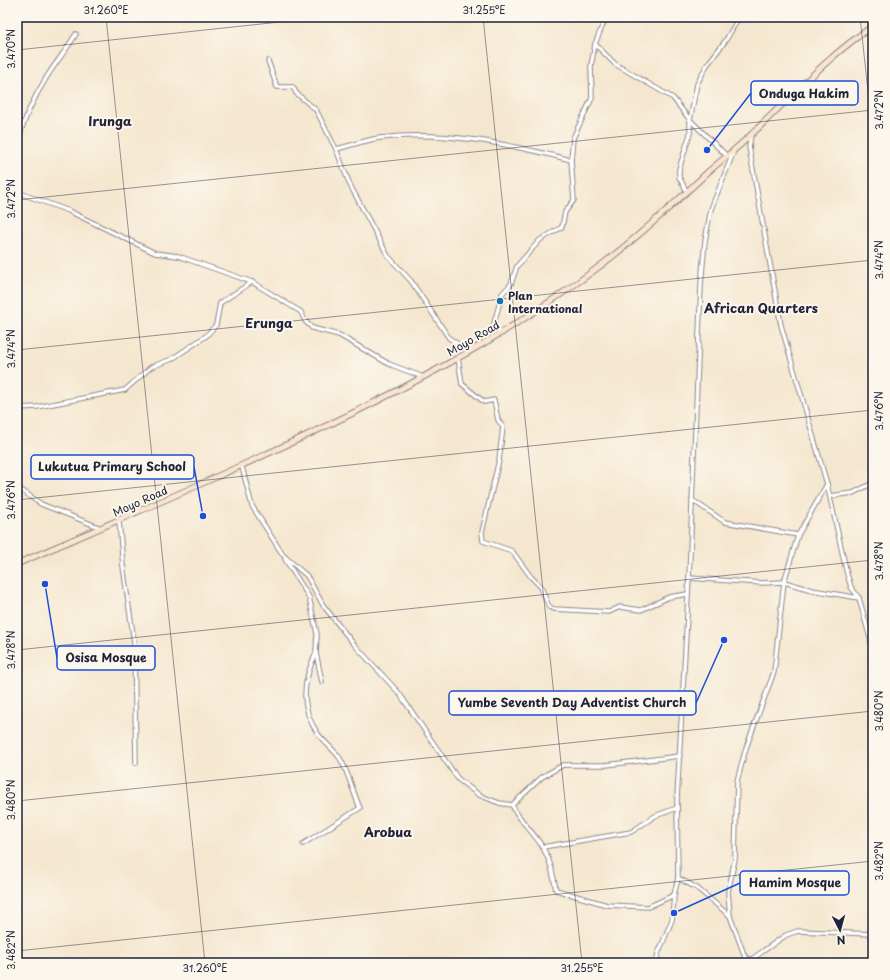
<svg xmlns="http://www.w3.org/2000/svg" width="890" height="980" font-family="'Playpen Sans',sans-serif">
  <rect width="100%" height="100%" fill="#fbf7ec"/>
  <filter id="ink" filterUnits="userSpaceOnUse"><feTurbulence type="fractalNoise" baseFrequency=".025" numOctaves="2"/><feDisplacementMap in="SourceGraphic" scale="8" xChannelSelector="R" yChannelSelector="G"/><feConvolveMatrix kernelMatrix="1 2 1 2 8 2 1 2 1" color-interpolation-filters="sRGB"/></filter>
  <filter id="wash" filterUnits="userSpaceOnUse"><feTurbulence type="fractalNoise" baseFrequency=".012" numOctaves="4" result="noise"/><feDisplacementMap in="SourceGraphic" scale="16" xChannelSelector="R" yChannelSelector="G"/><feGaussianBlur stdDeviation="0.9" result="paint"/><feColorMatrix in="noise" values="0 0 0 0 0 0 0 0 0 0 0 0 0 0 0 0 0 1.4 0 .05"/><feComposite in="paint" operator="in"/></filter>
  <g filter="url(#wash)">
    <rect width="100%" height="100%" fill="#f5e7cf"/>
  </g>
  <g filter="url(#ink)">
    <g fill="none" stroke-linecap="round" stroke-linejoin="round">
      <g stroke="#8c8485" stroke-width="5.5">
        <g id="minor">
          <polyline points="606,17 595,44 615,64 673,98 690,120 727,156"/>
          <polyline points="268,61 277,87 293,87 296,93 316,110 336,149 350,185 388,256 411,281 449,338 470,352"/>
          <polyline points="751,135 749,147 781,325 827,484 847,574 851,587 859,598 873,649"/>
          <path d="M17,145C23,120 34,97 48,75C57,61 67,49 76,34"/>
          <path d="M336,149C350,146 365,140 380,138C444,130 509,144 571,160"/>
          <polyline points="17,192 69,211 155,253 178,256 252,282 301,312 305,321 312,328 339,335 389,364 423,377"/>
          <polyline points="687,192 679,177 679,169 690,134 690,120 697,84 707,65 726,40 739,17"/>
          <polyline points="503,333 493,327 502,294 511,284 517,266 540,240 562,227 565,212 574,200 571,160 573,138 592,98 591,66 595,44"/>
          <polyline points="458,358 462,384 484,402 494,400 498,420 503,427 499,460 482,532 483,541 512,551 531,577 541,587 549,607 554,609 609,612 620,607 641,610 669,597 688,594"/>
          <polyline points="17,408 37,407 125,390 151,367 172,359 206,336 216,325 220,303 252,282"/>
          <polyline points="242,467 252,506 283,555 307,576 323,605 352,642 399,693 458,779 479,795 499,803 512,805 542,777 563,765 606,765 680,756"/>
          <polyline points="17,487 41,504 101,528"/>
          <polyline points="830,496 853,493 873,483"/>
          <polyline points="692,500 725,522 798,535"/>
          <polyline points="119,521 123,566 134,642 136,763"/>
          <polyline points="285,559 309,597 317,634 316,653 322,682"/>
          <polyline points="689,578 762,583 784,582 812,590 859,598"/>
          <path d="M512,805C520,822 534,832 543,848C551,861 553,875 556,890L607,905L648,907L674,895"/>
          <path d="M303,844L360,808C354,795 347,768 339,757C333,749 324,742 318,734C299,706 303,681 316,653"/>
          <polyline points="543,847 631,832 655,816 677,808"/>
          <polyline points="678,878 697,888 730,916 745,957 745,963"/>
          <polyline points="730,916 728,892 735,859 737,781 746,748 774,672 784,582 798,535 827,484"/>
          <polyline points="745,957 758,963"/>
          <polyline points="752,959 786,935 798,931 873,934"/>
          <polyline points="656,963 658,954 672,920 674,895 678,878 677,799 689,578 701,285 705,241 711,209 734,151"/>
        </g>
      </g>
      <g stroke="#8c8485" stroke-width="7">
        <path id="secondary" d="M17,564C130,515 243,467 353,413C438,371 520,326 596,269C635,240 672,206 708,172C723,159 740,146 754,132C793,95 829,55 873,26"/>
      </g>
      <use href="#minor" stroke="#fff" stroke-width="3.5"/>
      <use href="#secondary" stroke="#fbe5cf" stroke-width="5"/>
    </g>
  </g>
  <path fill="none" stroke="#22223b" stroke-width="1" stroke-opacity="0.45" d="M106,17L205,963M483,17L582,963M860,17L873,138M17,50L327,17M17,200L873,110M17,350L873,260M17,500L873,410M17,650L873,560M17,801L873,711M17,951L873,861"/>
  <circle fill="#1f6fb2" stroke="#fbf7ec" stroke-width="1.5" cx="500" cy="301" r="4"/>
  <g text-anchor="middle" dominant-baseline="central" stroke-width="4" stroke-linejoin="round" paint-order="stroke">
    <g font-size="11" font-weight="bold" fill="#22223b" stroke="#fbf7ec" text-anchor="start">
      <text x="508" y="295">Plan<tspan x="508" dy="13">International</tspan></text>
    </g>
    <g font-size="11" fill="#22223b" stroke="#fbf7ec">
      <text transform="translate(473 338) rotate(-30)">Moyo Road</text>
      <text transform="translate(140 501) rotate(-24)">Moyo Road</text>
    </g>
    <g font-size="13" font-weight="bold" fill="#22223b" stroke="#fbf7ec">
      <text x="110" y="120">Irunga</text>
      <text x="761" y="307">African Quarters</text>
      <text x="269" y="322">Erunga</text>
      <text x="388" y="831">Arobua</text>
    </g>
  </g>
  <path fill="none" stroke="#1d4ed8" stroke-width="1.5" d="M707 150L751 93M203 516L194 467M45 584L57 658M724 640L696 703M674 913L740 883"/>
  <g fill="#1d4ed8" stroke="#fbf7ec" stroke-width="1.5">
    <circle cx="707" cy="150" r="4"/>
    <circle cx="203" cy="516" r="4"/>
    <circle cx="45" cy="584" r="4"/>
    <circle cx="724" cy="640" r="4"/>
    <circle cx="674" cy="913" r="4"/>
  </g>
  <g fill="#fbf7ec" stroke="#1d4ed8" stroke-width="1.5">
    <rect x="751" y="81" width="107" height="24" rx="4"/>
    <rect x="31" y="455" width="163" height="24" rx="4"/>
    <rect x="57" y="646" width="98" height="24" rx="4"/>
    <rect x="449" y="691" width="247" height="24" rx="4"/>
    <rect x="740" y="871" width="109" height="24" rx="4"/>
  </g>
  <g font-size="12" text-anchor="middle" font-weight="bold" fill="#22223b">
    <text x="804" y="98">Onduga Hakim</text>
    <text x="112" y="471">Lukutua Primary School</text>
    <text x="106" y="662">Osisa Mosque</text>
    <text x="572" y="707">Yumbe Seventh Day Adventist Church</text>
    <text x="795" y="887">Hamim Mosque</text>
  </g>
  <rect width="890" height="980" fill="none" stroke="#fbf7ec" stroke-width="44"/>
  <g transform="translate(840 930) rotate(174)" stroke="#fbf7ec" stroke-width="3" paint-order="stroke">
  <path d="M0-3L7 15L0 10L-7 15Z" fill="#22223b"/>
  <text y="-6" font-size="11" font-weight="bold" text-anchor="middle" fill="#22223b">N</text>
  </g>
  <rect x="22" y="22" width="846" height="936" fill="none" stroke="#22223b" stroke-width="1.5"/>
  <g font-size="10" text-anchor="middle" fill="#22223b">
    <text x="106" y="14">31.260°E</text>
    <text x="484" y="14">31.255°E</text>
    <text transform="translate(11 49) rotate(-90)" y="4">3.470°N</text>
    <text transform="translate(879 110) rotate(-90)" y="4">3.472°N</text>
    <text transform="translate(11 199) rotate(-90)" y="4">3.472°N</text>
    <text transform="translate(879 260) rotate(-90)" y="4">3.474°N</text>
    <text transform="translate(11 349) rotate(-90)" y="4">3.474°N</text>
    <text transform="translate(879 411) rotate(-90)" y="4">3.476°N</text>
    <text transform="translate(11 500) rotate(-90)" y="4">3.476°N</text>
    <text transform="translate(879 561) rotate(-90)" y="4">3.478°N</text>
    <text transform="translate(11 650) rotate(-90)" y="4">3.478°N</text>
    <text transform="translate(879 711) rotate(-90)" y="4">3.480°N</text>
    <text transform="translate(11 800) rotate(-90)" y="4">3.480°N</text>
    <text transform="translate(879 861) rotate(-90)" y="4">3.482°N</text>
    <text transform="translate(11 950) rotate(-90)" y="4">3.482°N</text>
    <text x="205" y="972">31.260°E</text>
    <text x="582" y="972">31.255°E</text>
  </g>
</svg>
